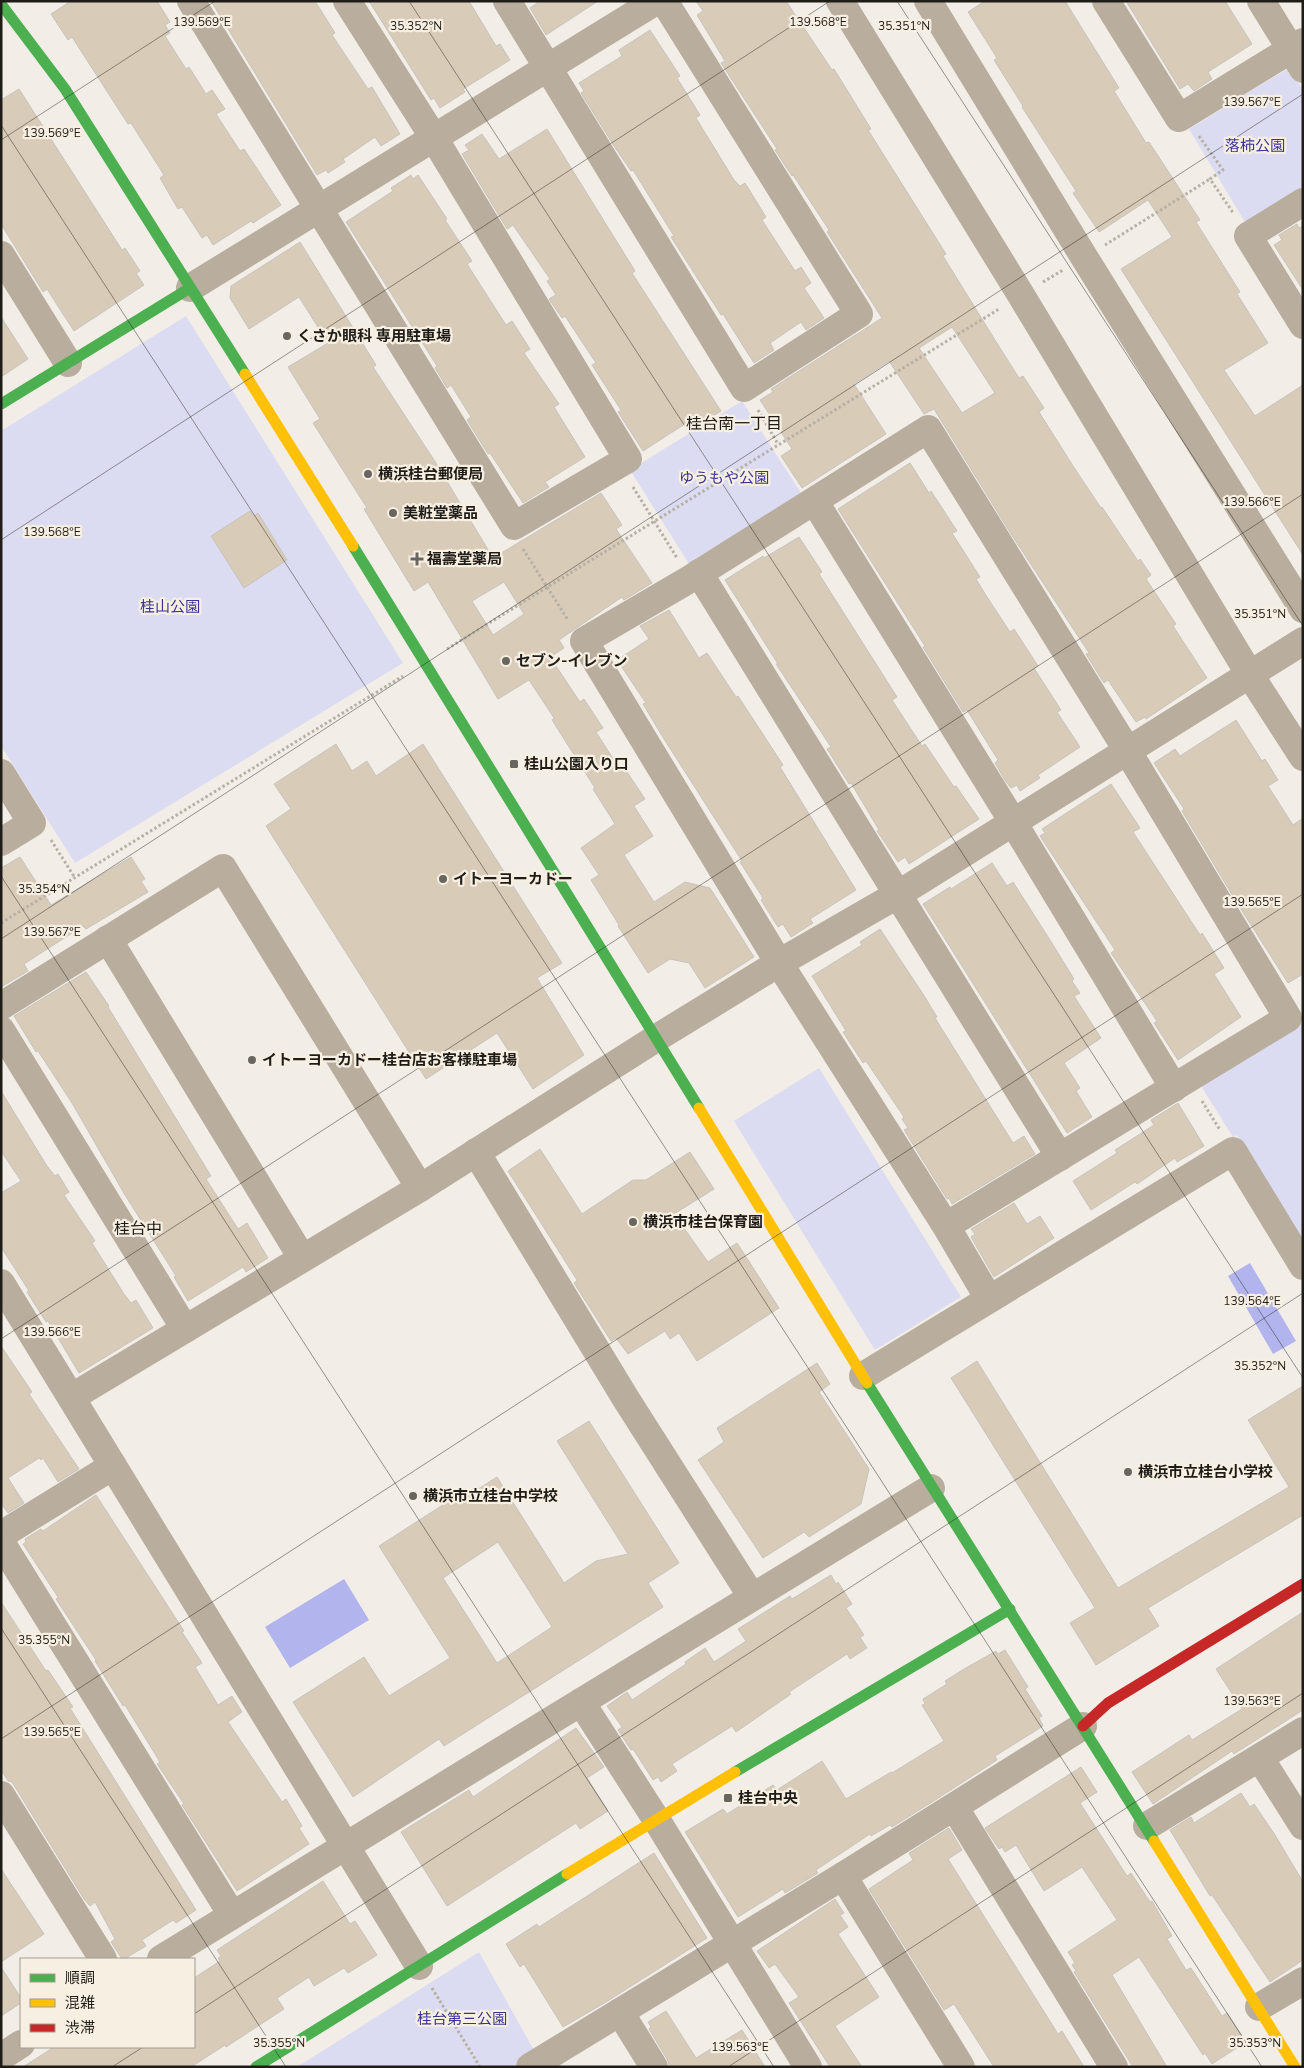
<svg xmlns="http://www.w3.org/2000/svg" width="1304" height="2068" font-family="'Nunito Sans','Noto Sans JP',sans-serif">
  <rect width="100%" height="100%" fill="#f2eee7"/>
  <g fill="#dbdcf1">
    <polygon points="1289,68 1303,90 1303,187 1245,222 1189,129"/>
    <polygon points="186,316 403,663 75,863 1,746 1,431"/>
    <polygon points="742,401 803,496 689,564 630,470"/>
    <polygon points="1303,1021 1303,1244 1237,1135 1233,1137 1201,1086"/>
    <polygon points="819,1068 961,1297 875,1350 734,1121"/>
    <polygon points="479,1952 535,2052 512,2067 297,2067"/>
  </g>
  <g fill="#b2b5ed">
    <polygon points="1250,1263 1296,1341 1273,1354 1228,1276"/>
    <polygon points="344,1579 369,1620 290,1668 265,1627"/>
  </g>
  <g fill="#d8ccb8" stroke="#c7c3be" fill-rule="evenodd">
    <polygon points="71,1 157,1 170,22 165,25 170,33 165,36 186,69 189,67 206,94 212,90 225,109 216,114 240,151 244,149 281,205 253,223 251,221 213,245 207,235 202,238 182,207 178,209 160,178 164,175 131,123 128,124 72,37 68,40 51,14"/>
    <polygon points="211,1 315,1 335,33 332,35 368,89 372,87 400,134 381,146 375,137 343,159 345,162 328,173 326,170 317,175"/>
    <polygon points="369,1 469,1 496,46 500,44 510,60 463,89 465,92 440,108 434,98 431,100"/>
    <polygon points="540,1 598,1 546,35 530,8"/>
    <path d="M696,1H786L832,70L834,69L871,129L868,130L946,254L943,256L995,340L1019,378L1023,376L1044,408L1039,412L1073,466L1101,508L1102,507L1138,561L1140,559L1151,575L1146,579L1176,624L1173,626L1207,678L1146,719L1145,717L1136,722L1108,680L1104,683L1097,672L1086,654L1089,653L1011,534L934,409L924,414L889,361L854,384L886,434L802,488L781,456L792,449L760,400L773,392L771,389L882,318L827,232L829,230L793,175L792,176L786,167L775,150L777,149L721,63L725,61L697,15L703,11ZM952,327L995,393L962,413L919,348Z"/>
    <polygon points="985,1 1065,1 1119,88 1114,91 1146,143 1149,142 1200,220 1196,222 1240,292 1237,294 1268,343 1224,370 1255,416 1303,385 1303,555 1121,269 1172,237 1148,200 1099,232 1073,193 1076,191 1022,107 1023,106 994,60 997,58 968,12"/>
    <polygon points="1126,1 1225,1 1252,44 1208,72 1212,79 1194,91 1188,84 1180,89"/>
    <polygon points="650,30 680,76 677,78 700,115 696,118 734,180 740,186 745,183 766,217 762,220 795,271 801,267 811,283 804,288 824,318 806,330 801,322 770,343 774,350 754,363 723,314 721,315 671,237 674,236 633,170 631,171 614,146 581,93 584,91 579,83 622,56 619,50"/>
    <polygon points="19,89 122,250 125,248 140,271 136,273 144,285 74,331 47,289 43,292 1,224 1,100"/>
    <polygon points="547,129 635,271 632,273 721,411 695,427 691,420 643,451 618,412 621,410 592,365 596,363 565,316 562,318 549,299 556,295 547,281 550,279 513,225 507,229 462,154 469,150 465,145 482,134 499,159"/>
    <polygon points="411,175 413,179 418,175 447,219 445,220 472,261 467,264 506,325 512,321 530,349 524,353 559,404 554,407 585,457 545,482 549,487 523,503 490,453 488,454 467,420 471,417 451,385 447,388 435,368 437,366 346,222 393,191 391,188"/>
    <polygon points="1297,224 1299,228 1303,226 1303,290 1274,245 1282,240 1279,235"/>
    <path d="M300,242L376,365L373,367L436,463L493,558L601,493L622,525L616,529L652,583L624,600L622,597L559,640L564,648L550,657L580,702L584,699L603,728L596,732L621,771L625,769L645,799L634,806L653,836L624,855L654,902L685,882L710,888L754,957L705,988L689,963L670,959L648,973L618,926L619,925L591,880L599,875L581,848L615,824L593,789L595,788L552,720L554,718L529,680L498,699L428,582L414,591L364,509L367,508L313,423L320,419L288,367L328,343L299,297L249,329L230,298L231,286ZM504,582L524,614L493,635L472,601Z"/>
    <polygon points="1,317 28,359 1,377"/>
    <polygon points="910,463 929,493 931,491 957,531 952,533 980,577 976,579 987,597 1010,632 1014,629 1038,666 1034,668 1061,710 1057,712 1080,747 1038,775 1040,778 1020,791 1017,785 1011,788 1006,782 995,763 998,760 967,710 963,712 923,647 925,646 838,509"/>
    <polygon points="250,511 254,516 258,513 287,560 244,588 211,536"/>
    <polygon points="799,537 822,572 819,574 897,697 892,700 922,746 925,744 954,787 956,786 979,819 909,864 905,857 898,862 877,831 879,830 851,783 849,784 827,749 831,747 776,664 778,664 725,580 763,556 764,558"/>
    <polygon points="669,610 699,658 707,653 736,697 738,696 783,765 780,767 856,890 810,919 813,923 791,937 783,924 778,927 761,900 763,898 740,862 742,861 664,739 643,704 646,703 617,660 649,639 640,626"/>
    <polygon points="1236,720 1262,761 1265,759 1278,780 1268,786 1293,825 1303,818 1303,974 1288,983 1237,903 1182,811 1184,809 1154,763 1175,749 1180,756"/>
    <polygon points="336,744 352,771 367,761 376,776 423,744 562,963 537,978 584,1055 533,1089 497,1033 426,1079 266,826 291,809 274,784"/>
    <polygon points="1111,784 1140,828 1133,832 1200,935 1202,933 1224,968 1214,974 1241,1017 1178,1060 1154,1023 1157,1021 1111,953 1115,950 1040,836 1045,833 1042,829"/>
    <polygon points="20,857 51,905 131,857 145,879 141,881 148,892 86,929 83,926 24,964 28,971 1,987 1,868"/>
    <polygon points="992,863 1007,886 1013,882 1050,940 1074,979 1072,981 1080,993 1074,996 1101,1038 1064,1063 1080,1088 1076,1091 1092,1117 1067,1133 923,904 950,887 951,889"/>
    <polygon points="880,929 923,994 937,1017 935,1018 1013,1143 1024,1136 1035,1154 952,1204 949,1198 947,1199 904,1130 908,1128 902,1119 904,1117 866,1061 863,1063 843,1032 846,1031 812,976 862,945 860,942"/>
    <polygon points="86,972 109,1006 108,1007 211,1176 206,1179 238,1229 247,1223 268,1258 246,1272 243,1267 188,1301 174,1277 176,1276 125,1195 72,1103 38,1051 36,1052 14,1016"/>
    <polygon points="1,1091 47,1166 55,1176 58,1174 69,1192 64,1195 95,1241 92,1243 124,1294 131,1303 136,1300 153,1328 79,1373 48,1321 46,1322 27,1292 29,1291 1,1247 1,1193 21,1181 1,1151"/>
    <polygon points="1178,1103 1204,1146 1177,1162 1175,1158 1137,1184 1135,1182 1091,1210 1073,1181 1117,1153 1115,1150 1154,1125 1151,1120"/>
    <polygon points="540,1149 582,1214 633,1180 646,1180 690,1152 714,1189 674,1214 708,1262 737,1243 779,1308 697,1361 679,1333 670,1339 665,1331 628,1354 616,1338 611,1341 574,1283 577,1280 508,1171"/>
    <polygon points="1014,1203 1027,1224 1040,1216 1054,1238 994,1277 971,1237 975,1234 971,1229"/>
    <polygon points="1,1346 32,1392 29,1394 79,1469 58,1482 43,1458 41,1460 39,1458 8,1478 24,1503 8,1513 1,1503"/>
    <polygon points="977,1361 1118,1588 1289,1487 1248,1420 1303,1386 1303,1515 1148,1608 1159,1626 1096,1665 1070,1623 1095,1608 951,1378"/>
    <polygon points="817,1363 830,1384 819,1392 869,1469 861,1504 809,1537 804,1532 763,1558 698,1460 724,1442 717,1428"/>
    <path d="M589,1421L679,1563L648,1583L663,1607L444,1746L439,1739L353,1797L293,1702L364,1657L389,1696L450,1658L379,1546L466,1490L469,1495L497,1477L564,1583L596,1561L628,1554L557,1441ZM498,1542L552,1627L497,1663L443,1578Z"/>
    <polygon points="96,1495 184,1631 182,1632 202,1663 195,1667 218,1705 232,1696 242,1712 228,1722 282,1802 286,1799 302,1826 299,1828 309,1844 237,1891 182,1805 184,1804 157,1764 160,1762 125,1705 123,1706 95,1661 96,1660 56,1599 58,1597 23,1544 26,1542 25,1539 41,1529 43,1531"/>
    <polygon points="831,1575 836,1584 838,1582 852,1604 846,1608 864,1635 860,1637 867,1648 850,1659 847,1654 789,1692 791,1694 736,1732 732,1726 672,1764 677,1771 661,1782 658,1777 653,1780 633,1749 631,1750 618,1730 622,1727 607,1706 627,1692 632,1700 686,1664 685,1662 705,1648 714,1662 746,1641 738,1629 790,1596 792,1599"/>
    <polygon points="1,1602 46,1671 48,1670 73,1707 70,1708 196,1910 176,1923 173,1920 142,1940 146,1946 124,1959 122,1959 111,1942 115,1939 95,1902 90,1906 84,1899 12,1782 8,1781 1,1770"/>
    <polygon points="1303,1612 1303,1710 1234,1754 1232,1751 1153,1804 1132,1772 1189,1735 1192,1740 1242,1709 1216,1669"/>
    <polygon points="1005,1650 1028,1687 1025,1689 1042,1716 1039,1718 1043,1726 995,1756 997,1760 932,1802 892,1827 890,1825 871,1836 870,1834 816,1870 818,1873 785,1893 783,1889 738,1917 685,1832 723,1809 727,1814 773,1785 777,1790 822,1761 846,1799 891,1772 892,1773 944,1741 922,1705 925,1704 923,1699 947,1684 945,1681 964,1669 996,1651 998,1654"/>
    <polygon points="576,1728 604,1767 587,1778 608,1811 580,1829 576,1823 447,1906 401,1832 469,1790 473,1797"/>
    <polygon points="1081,1767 1097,1792 1080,1803 1127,1876 1131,1873 1150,1902 1152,1901 1172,1936 1167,1939 1186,1970 1191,1968 1222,2016 1227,2013 1246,2042 1212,2064 1205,2053 1203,2055 1139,1957 1112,1975 1167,2067 1133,2067 1074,1972 1076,1971 1072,1965 1075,1963 1068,1952 1117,1920 1082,1867 1044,1891 1016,1845 1005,1852 1002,1847 999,1849 985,1828"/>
    <polygon points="1241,1793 1250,1807 1254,1804 1275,1835 1303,1882 1303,1960 1270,1982 1212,1895 1210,1896 1170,1830 1191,1817 1194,1823"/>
    <polygon points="949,1828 962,1850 948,1859 1058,2034 1062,2031 1084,2067 994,2067 954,2004 944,2010 869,1889 913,1860 909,1853"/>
    <polygon points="654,1853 707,1938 606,2002 563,2027 524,1964 520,1967 506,1944 537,1924 539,1927"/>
    <polygon points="1,1869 44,1934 1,1962"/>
    <polygon points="323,1881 350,1924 355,1921 377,1955 348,1973 344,1968 314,1986 309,1977 277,1998 284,2009 226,2047 225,2045 191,2067 23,2067 54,2047 194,2047 194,1978 220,1961 218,1958 221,1956 217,1950"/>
    <polygon points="835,1899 844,1913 840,1915 848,1927 838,1934 879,1997 835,2026 862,2067 830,2067 789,2003 799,1997 775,1964 769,1968 757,1951"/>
    <polygon points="1,1967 21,1998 21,2003 1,2016"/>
    <polygon points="666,2011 696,2058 742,2030 765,2067 670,2067 667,2059 649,2029 651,2027 648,2022"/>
  </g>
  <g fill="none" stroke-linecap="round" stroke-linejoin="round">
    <g stroke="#b7b0a5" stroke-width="3" stroke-dasharray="2.5 2.5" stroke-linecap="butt">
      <polyline points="1199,136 1223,170 1210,179 1234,214"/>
      <polyline points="1105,245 1210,179"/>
      <polyline points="1043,282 1063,270"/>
      <polyline points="758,410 778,444"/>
      <polyline points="633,487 677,558"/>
      <polyline points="523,549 568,620"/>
      <polyline points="447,649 999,309"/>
      <polyline points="51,840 75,878"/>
      <polyline points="1,923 403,676"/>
      <polyline points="1202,1101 1220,1130"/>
      <polyline points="432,1988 480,2067"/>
    </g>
    <g stroke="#b9ae9d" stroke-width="28">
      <polyline points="191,1 514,526 628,459 434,138 347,1"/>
      <polyline points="507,1 744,388 859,314 664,1"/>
      <polyline points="840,1 1021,295 1250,675 1303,757"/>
      <polyline points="928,1 1084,257 1303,609"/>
      <polyline points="1106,1 1179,118 1303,42"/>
      <polyline points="1261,1 1303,69"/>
      <polyline points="1303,202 1248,236 1303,325"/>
      <polyline points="1,255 68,363"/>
      <polyline points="190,288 656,1"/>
      <polyline points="815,502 1013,822 1174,1088"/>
      <polyline points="699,573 1060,1157"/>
      <polyline points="1,773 32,823 1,842"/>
      <polyline points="108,939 302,1258"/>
      <polyline points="1,1006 223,868 420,1188"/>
      <polyline points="1,1030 185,1329"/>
      <polyline points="476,1152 626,1399 752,1597"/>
      <polyline points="946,1226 1288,1018 1127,750 928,429 690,579 584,641 779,963 946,1226 989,1299"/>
      <polyline points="1,1283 419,1966"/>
      <polyline points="863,1376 1233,1151 1303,1266"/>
      <polyline points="72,1397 420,1188 655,1039 779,963 897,895 1303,641"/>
      <polyline points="1,1535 113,1466"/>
      <polyline points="1,1542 232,1915"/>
      <polyline points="581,1702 656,1819 808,2067"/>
      <polyline points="1260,1758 1303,1826"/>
      <polyline points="1,1795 103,1959"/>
      <polyline points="955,1808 1114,2067"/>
      <polyline points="1147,1826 1303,1731"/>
      <polyline points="843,1876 961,2067"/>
      <polyline points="161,1959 931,1488"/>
      <polyline points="1259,2007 1303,1981"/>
      <polyline points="620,2012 654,2067"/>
      <polyline points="1,2057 21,2044"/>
      <polyline points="530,2067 843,1876 1083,1726"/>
    </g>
    <g stroke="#4caf50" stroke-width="11">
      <polyline points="1,4 65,89 245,374"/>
      <polyline points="1,404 190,288"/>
      <polyline points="353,546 699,1108"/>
      <polyline points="867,1383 1154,1841"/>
      <polyline points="735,1772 1010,1609"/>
      <polyline points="256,2067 567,1874"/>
    </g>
    <g stroke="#ffc107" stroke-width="11">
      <polyline points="245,374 353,546"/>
      <polyline points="699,1108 867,1383"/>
      <polyline points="1154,1841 1295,2067"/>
      <polyline points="567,1874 735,1772"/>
    </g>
    <polyline stroke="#c62828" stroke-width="11" points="1083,1726 1108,1703 1303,1584"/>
  </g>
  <path fill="none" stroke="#1f1c18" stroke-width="1" stroke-opacity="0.45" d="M409,1L1303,1378M897,1L1303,626M1,125L1262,2067M1,140L215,1M1,540L830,1M1,876L774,2067M1,939L1303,94M1,1339L1303,494M1,1628L286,2067M1,1739L1303,894M194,2014L1303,1293M112,2067L143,2047M728,2067L1303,1693"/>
  <g fill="#696660" stroke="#f7efe2" stroke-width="2">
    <circle cx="287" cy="336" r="5"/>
    <circle cx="368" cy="474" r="5"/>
    <circle cx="393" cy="513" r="5"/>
    <path d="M414.5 551.5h5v5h5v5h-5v5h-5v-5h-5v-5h5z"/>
    <circle cx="506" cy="661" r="5"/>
    <rect x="509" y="759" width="10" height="10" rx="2.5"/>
    <circle cx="443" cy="879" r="5"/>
    <circle cx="252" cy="1060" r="5"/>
    <circle cx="633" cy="1222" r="5"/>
    <circle cx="1128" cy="1472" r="5"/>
    <circle cx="413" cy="1496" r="5"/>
    <rect x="723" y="1793" width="10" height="10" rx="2.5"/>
  </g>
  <g text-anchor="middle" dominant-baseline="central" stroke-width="4.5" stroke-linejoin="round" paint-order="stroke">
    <g font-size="15" fill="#393492" stroke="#f7efe2">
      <text x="1255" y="146">落柿公園</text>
      <text x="724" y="478">ゆうもや公園</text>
      <text x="170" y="607">桂山公園</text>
      <text x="462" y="2019">桂台第三公園</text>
    </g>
    <g font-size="15" font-weight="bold" fill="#1f1c18" stroke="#f7efe2" text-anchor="start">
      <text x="297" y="336">くさか眼科 専用駐車場</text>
      <text x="378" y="474">横浜桂台郵便局</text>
      <text x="403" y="513">美粧堂薬品</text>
      <text x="427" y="559">福壽堂薬局</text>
      <text x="516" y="661">セブン-イレブン</text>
      <text x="524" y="764">桂山公園入り口</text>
      <text x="453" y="879">イトーヨーカドー</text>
      <text x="262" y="1060">イトーヨーカドー桂台店お客様駐車場</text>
      <text x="643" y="1222">横浜市桂台保育園</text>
      <text x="1138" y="1472">横浜市立桂台小学校</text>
      <text x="423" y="1496">横浜市立桂台中学校</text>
      <text x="738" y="1798">桂台中央</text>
    </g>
    <g font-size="16" fill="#1f1c18" stroke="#f7efe2">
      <text x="734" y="424">桂台南一丁目</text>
      <text x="138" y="1229">桂台中</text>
    </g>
  </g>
  <g font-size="12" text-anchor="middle" fill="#1f1c18" stroke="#f7efe2" stroke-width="4.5" stroke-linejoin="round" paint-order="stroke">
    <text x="202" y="26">139.569°E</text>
    <text x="818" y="26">139.568°E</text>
    <text x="416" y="30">35.352°N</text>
    <text x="904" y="30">35.351°N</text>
    <text x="1252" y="106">139.567°E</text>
    <text x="52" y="137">139.569°E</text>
    <text x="1252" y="506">139.566°E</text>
    <text x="52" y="536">139.568°E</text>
    <text x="1260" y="618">35.351°N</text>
    <text x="44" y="893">35.354°N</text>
    <text x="1252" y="906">139.565°E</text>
    <text x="52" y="936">139.567°E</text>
    <text x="1252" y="1305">139.564°E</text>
    <text x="52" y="1336">139.566°E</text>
    <text x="1260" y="1370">35.352°N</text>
    <text x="44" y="1644">35.355°N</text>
    <text x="1252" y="1705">139.563°E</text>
    <text x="52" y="1736">139.565°E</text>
    <text x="279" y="2047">35.355°N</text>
    <text x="1255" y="2047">35.353°N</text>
    <text x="740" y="2051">139.563°E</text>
  </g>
  <rect width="1304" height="2068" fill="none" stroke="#1f1c18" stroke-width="5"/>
  <rect x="20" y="1958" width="175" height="90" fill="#f7efe2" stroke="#a19b91"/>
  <rect x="30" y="1974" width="25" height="8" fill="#4caf50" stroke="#a19b91"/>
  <text x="65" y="1983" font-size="15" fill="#1f1c18">順調</text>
  <rect x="30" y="1999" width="25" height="8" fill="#ffc107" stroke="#a19b91"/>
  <text x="65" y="2008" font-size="15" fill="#1f1c18">混雑</text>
  <rect x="30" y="2024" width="25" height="8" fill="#c62828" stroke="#a19b91"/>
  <text x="65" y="2033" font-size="15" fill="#1f1c18">渋滞</text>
</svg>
